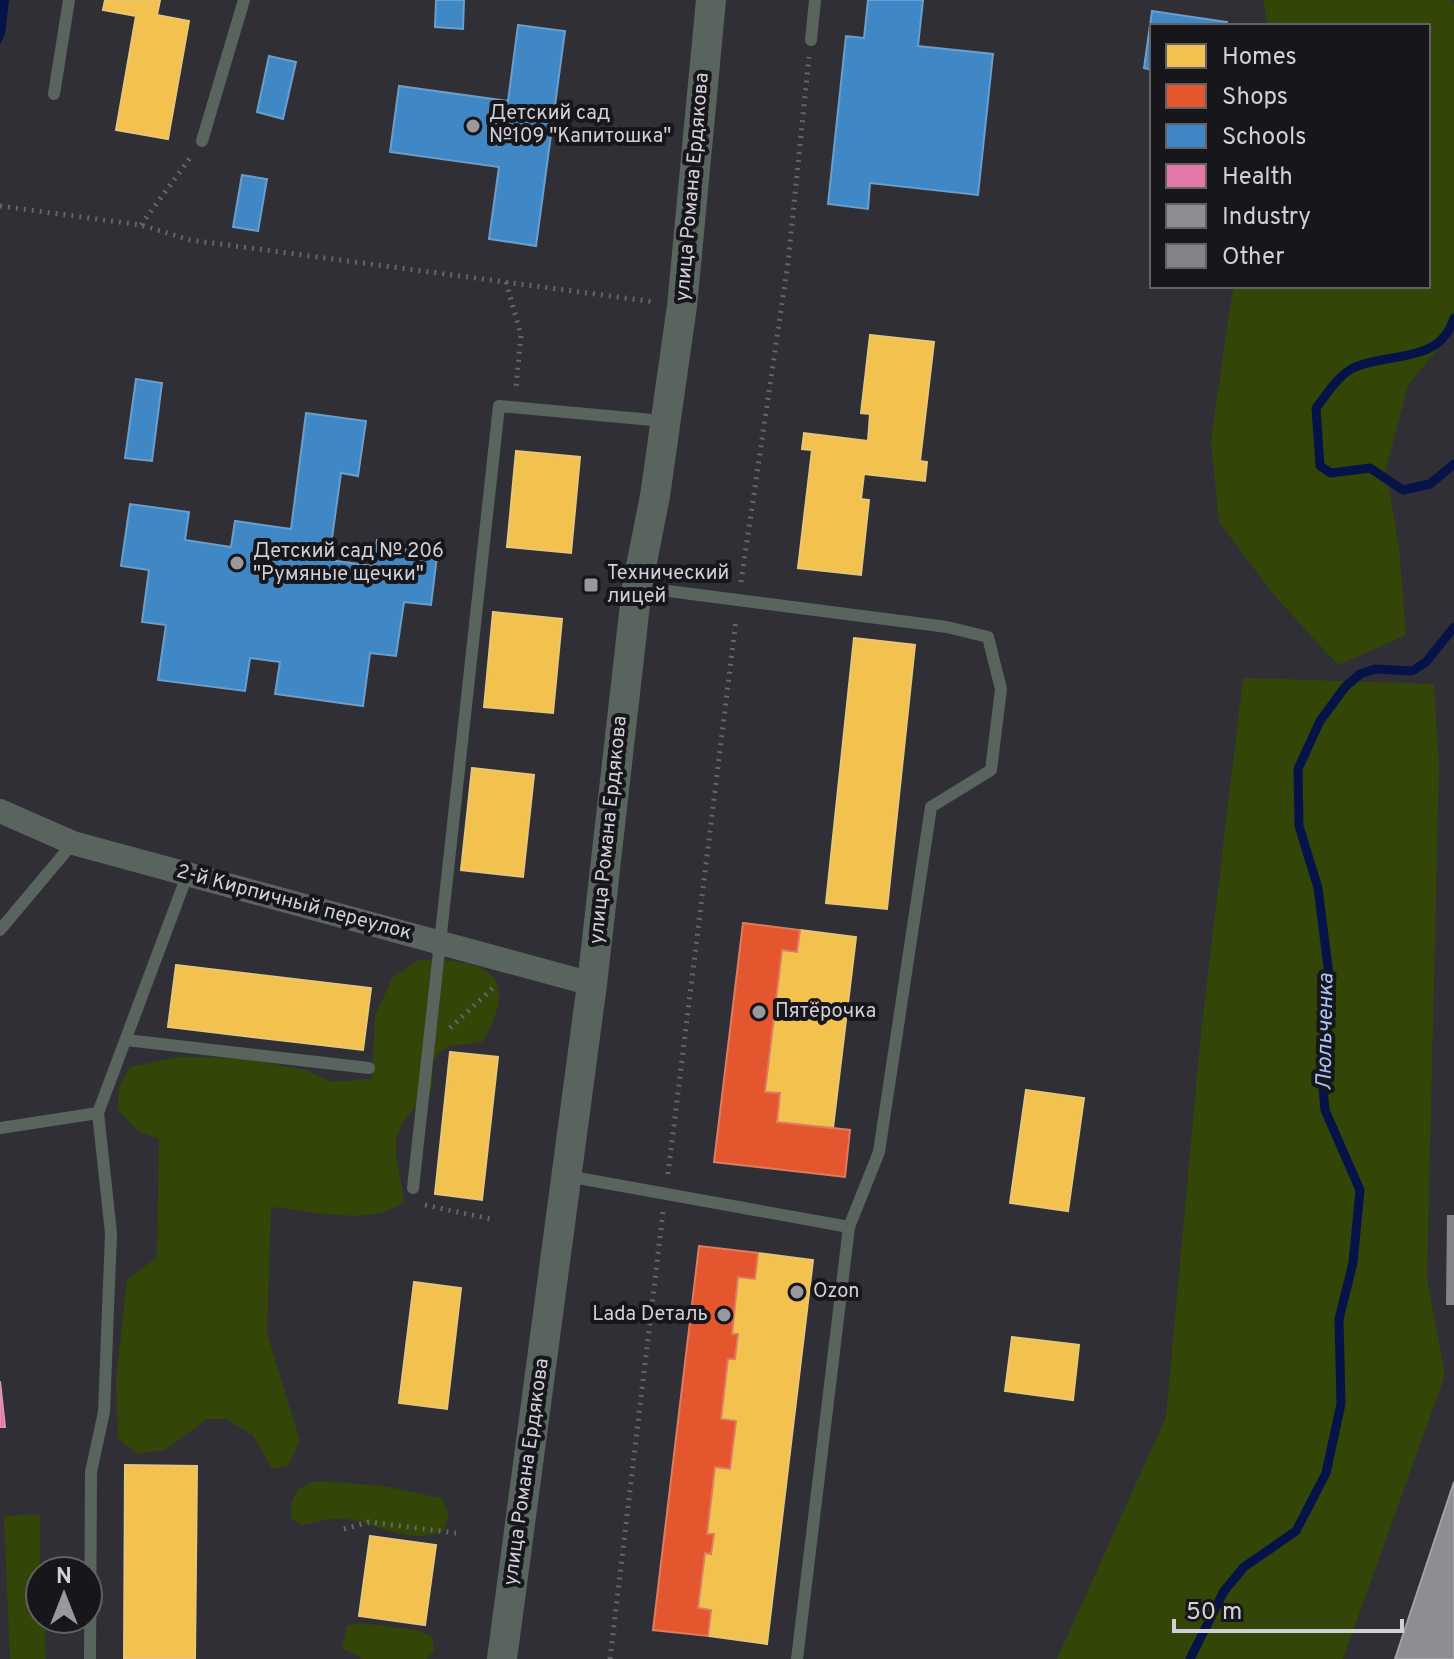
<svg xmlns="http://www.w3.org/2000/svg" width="1454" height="1659" font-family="Overpass,sans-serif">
  <rect width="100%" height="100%" fill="#302f35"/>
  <g fill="#334608">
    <polygon points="1263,0 1451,0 1454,4 1454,329 1408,385 1386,469 1399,548 1406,635 1338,665 1274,595 1219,522 1211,440 1230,306 1234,286 1428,286 1428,26 1268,26"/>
    <polygon points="1243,678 1434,684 1439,765 1427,1279 1445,1375 1343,1659 1057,1659 1166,1417 1201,1033"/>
    <path d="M419,960C482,959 524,971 482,1042L449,1046L440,1051L433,1062L432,1088L402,1123L396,1140V1155L404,1201C374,1228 309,1210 271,1207L267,1333L300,1441L288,1466L272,1469L253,1435L226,1419H207L165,1450L137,1454L118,1438L116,1380L127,1280L157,1257L159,1139L138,1131L117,1109L120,1085L130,1067L178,1057L240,1058L306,1070L331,1082L372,1079L375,1016L392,978Z"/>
    <path d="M318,1481L383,1486L441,1498L449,1514L444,1531C408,1546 381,1524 346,1519C332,1517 316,1523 302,1525L291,1518C290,1496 296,1486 318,1481Z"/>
    <polygon points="40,1514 40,1619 44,1619 46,1659 10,1659 4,1516"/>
    <polygon points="360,1623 418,1630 432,1637 434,1651 426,1659 364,1659 342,1648 347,1626"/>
  </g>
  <polygon fill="#061348" points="0,0 9,0 5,34 0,45"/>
  <g fill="#f2c14e" stroke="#e8c677" stroke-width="2">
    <polygon points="105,0 160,0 157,15 189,21 168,139 116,130 136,16 103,10"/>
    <polygon points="870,335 934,342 920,461 927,462 925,481 864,474 861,499 869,500 861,575 798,568 812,450 802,449 804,433 868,441 870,414 861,413"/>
    <polygon points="516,451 580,457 571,553 507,547"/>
    <polygon points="493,612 562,619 553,713 484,707"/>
    <polygon points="854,638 915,645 887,909 826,903"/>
    <polygon points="472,768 534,775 523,877 461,870"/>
    <polygon points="800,930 856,937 833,1128 777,1122 780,1093 765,1092 782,950 797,952"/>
    <polygon points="176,965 371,988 363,1050 168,1027"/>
    <polygon points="450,1052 498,1057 482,1200 435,1194"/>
    <polygon points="1026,1090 1084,1098 1068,1211 1010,1203"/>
    <polygon points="758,1253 813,1260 767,1644 708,1636 711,1610 698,1608 705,1553 711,1554 714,1534 707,1534 715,1467 730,1469 736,1421 721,1419 728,1359 735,1359 738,1334 732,1334 738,1277 755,1279"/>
    <polygon points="414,1282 461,1288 447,1409 399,1403"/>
    <polygon points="1012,1337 1079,1345 1073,1400 1005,1391"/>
    <polygon points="125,1465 197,1466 195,1659 124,1659"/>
    <polygon points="370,1536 436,1545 425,1625 359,1616"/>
  </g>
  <g fill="#e4572e" stroke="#de7b61" stroke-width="2">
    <polygon points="743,923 800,930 797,952 782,950 765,1092 780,1093 777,1122 850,1130 845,1177 714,1162"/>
    <polygon points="699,1246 758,1253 755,1279 738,1277 732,1334 738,1334 735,1359 728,1359 721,1419 736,1421 730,1469 715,1467 707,1534 714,1534 711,1554 705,1553 698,1608 711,1610 708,1636 653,1630"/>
  </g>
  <g fill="#3f88c5" stroke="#6b9eca" stroke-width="2">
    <polygon points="436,0 464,0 463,29 435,27"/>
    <polygon points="868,0 923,0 918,46 993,54 978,195 870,183 868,209 828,204 846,36 864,38"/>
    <polygon points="1152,11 1227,22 1226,26 1152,26 1152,70 1144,68"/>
    <polygon points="518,25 565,31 536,246 489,239 499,167 390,152 399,86 508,101"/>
    <polygon points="269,56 296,62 283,119 257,112"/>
    <polygon points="242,175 267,179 258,231 233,227"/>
    <polygon points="136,379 162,383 152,461 125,458"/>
    <polygon points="306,413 366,421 358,476 341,473 329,560 374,566 377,540 438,548 431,605 404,602 396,656 370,653 363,706 275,694 280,662 250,658 245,691 158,680 166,625 142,622 149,570 121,566 130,504 189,512 185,540 231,547 235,521 291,529"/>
  </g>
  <polygon fill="#e377a8" stroke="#de92b6" stroke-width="2" points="0,1381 5,1427 0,1427"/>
  <polygon fill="#8d8d92" stroke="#a1a1a7" stroke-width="2" points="1454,1482 1454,1659 1395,1659"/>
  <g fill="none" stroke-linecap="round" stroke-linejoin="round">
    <g stroke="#061348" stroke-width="9">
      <path d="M1454,318C1440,364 1391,352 1355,367C1338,375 1327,394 1316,408L1320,466L1331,473L1370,468L1403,490L1430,484L1454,464"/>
      <polyline points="1190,1659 1224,1591 1244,1567 1296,1531 1326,1473 1341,1404 1339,1319 1353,1263 1360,1190 1325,1110 1322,1075 1329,975 1318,888 1299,826 1298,769 1320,721 1345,687 1360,674 1375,669 1412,671 1426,662 1454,627"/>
    </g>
  </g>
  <polygon fill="#848389" points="1447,1215 1454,1215 1454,1305 1446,1305"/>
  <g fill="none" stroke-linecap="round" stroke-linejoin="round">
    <g stroke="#636765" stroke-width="5" stroke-dasharray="2 6" stroke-linecap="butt">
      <polyline points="0,206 141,225 190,240 655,302"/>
      <polyline points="141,225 190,158"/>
      <polyline points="506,282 521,335 516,387"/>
      <polyline points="741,582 788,263 809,57"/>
      <polyline points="450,1028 495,986"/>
      <polyline points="668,1174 736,620"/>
      <polyline points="425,1205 491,1219"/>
      <polyline points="344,1529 369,1522 456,1533"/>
      <polyline points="610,1659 663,1212"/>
    </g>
    <g stroke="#5a645e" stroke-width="12">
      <polyline points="811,40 815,0"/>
      <polyline points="54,94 69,0"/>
      <polyline points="202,141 244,0"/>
      <polyline points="637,587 947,627 988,637 1001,689 991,770 931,807 879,1152 849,1227 797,1659"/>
      <polyline points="0,930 73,843"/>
      <polyline points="126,1040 369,1068"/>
      <polyline points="0,1128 98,1113"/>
      <polyline points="567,1176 849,1227"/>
      <polyline points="413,1188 499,406 663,421"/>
      <polyline points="90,1659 91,1472 104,1412 111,1233 98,1113 188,873"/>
    </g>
    <polyline stroke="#5a645e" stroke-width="24" points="0,811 73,843 592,984"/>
    <polyline stroke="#5a645e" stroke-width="30" points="502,1659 592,984 637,587 655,496 682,306 711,0"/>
  </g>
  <g fill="#99989e" stroke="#17161b" stroke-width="3">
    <circle cx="473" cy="126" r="8"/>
    <circle cx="237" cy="563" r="8"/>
    <rect x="583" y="577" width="16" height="16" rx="4"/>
    <circle cx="759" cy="1012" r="8"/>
    <circle cx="797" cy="1292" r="8"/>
    <circle cx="724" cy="1315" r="8"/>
  </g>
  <g text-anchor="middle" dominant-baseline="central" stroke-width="8" stroke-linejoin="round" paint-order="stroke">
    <g font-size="20" fill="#d1d0d7" stroke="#17161b" text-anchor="start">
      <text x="489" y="114">Детский сад<tspan x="489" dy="23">№109 "Капитошка"</tspan></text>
      <text x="253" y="552">Детский сад № 206<tspan x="253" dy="23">"Румяные щечки"</tspan></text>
      <text x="607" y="574">Технический<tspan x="607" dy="23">лицей</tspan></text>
      <text x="775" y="1012">Пятёрочка</text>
      <text x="813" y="1292">Ozon</text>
      <text x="708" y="1315" text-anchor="end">Lada Dеталь</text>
    </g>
    <g font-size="20" fill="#d1d0d7" stroke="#17161b">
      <text transform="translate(693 187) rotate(-85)">улица Романа Ердякова</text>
      <text transform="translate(609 830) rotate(-84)">улица Романа Ердякова</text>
      <text transform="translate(294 903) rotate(15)">2-й Кирпичный переулок</text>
      <text transform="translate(527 1472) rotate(-82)">улица Романа Ердякова</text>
    </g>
    <g font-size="22" font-style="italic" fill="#a8c3f9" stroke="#17161b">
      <text transform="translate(1326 1032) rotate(-89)">Люльченка</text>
    </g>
  </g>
  <rect x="1150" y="24" width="280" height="264" fill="#17161b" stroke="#616066" stroke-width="2"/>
  <rect x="1166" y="44" width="40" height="24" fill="#f2c14e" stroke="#616066" stroke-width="2"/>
  <text x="1222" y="64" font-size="24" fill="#d1d0d7">Homes</text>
  <rect x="1166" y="84" width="40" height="24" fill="#e4572e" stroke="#616066" stroke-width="2"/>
  <text x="1222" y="104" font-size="24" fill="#d1d0d7">Shops</text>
  <rect x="1166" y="124" width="40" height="24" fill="#3f88c5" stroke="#616066" stroke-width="2"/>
  <text x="1222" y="144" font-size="24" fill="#d1d0d7">Schools</text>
  <rect x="1166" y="164" width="40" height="24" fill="#e377a8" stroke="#616066" stroke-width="2"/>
  <text x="1222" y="184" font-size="24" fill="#d1d0d7">Health</text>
  <rect x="1166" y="204" width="40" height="24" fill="#8d8d92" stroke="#616066" stroke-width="2"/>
  <text x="1222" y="224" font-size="24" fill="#d1d0d7">Industry</text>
  <rect x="1166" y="244" width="40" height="24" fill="#848389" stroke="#616066" stroke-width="2"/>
  <text x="1222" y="264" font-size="24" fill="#d1d0d7">Other</text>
  <g transform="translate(64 1595)"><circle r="38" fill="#17161b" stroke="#616066" stroke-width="2"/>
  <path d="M0-6L14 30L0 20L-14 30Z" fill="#99989e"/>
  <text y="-12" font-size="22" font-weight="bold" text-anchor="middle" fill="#d1d0d7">N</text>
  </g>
  <path d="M1174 1619v12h228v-12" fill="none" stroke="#d1d0d7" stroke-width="4"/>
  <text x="1186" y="1619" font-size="24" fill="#d1d0d7" stroke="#17161b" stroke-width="6" paint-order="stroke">50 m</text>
</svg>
